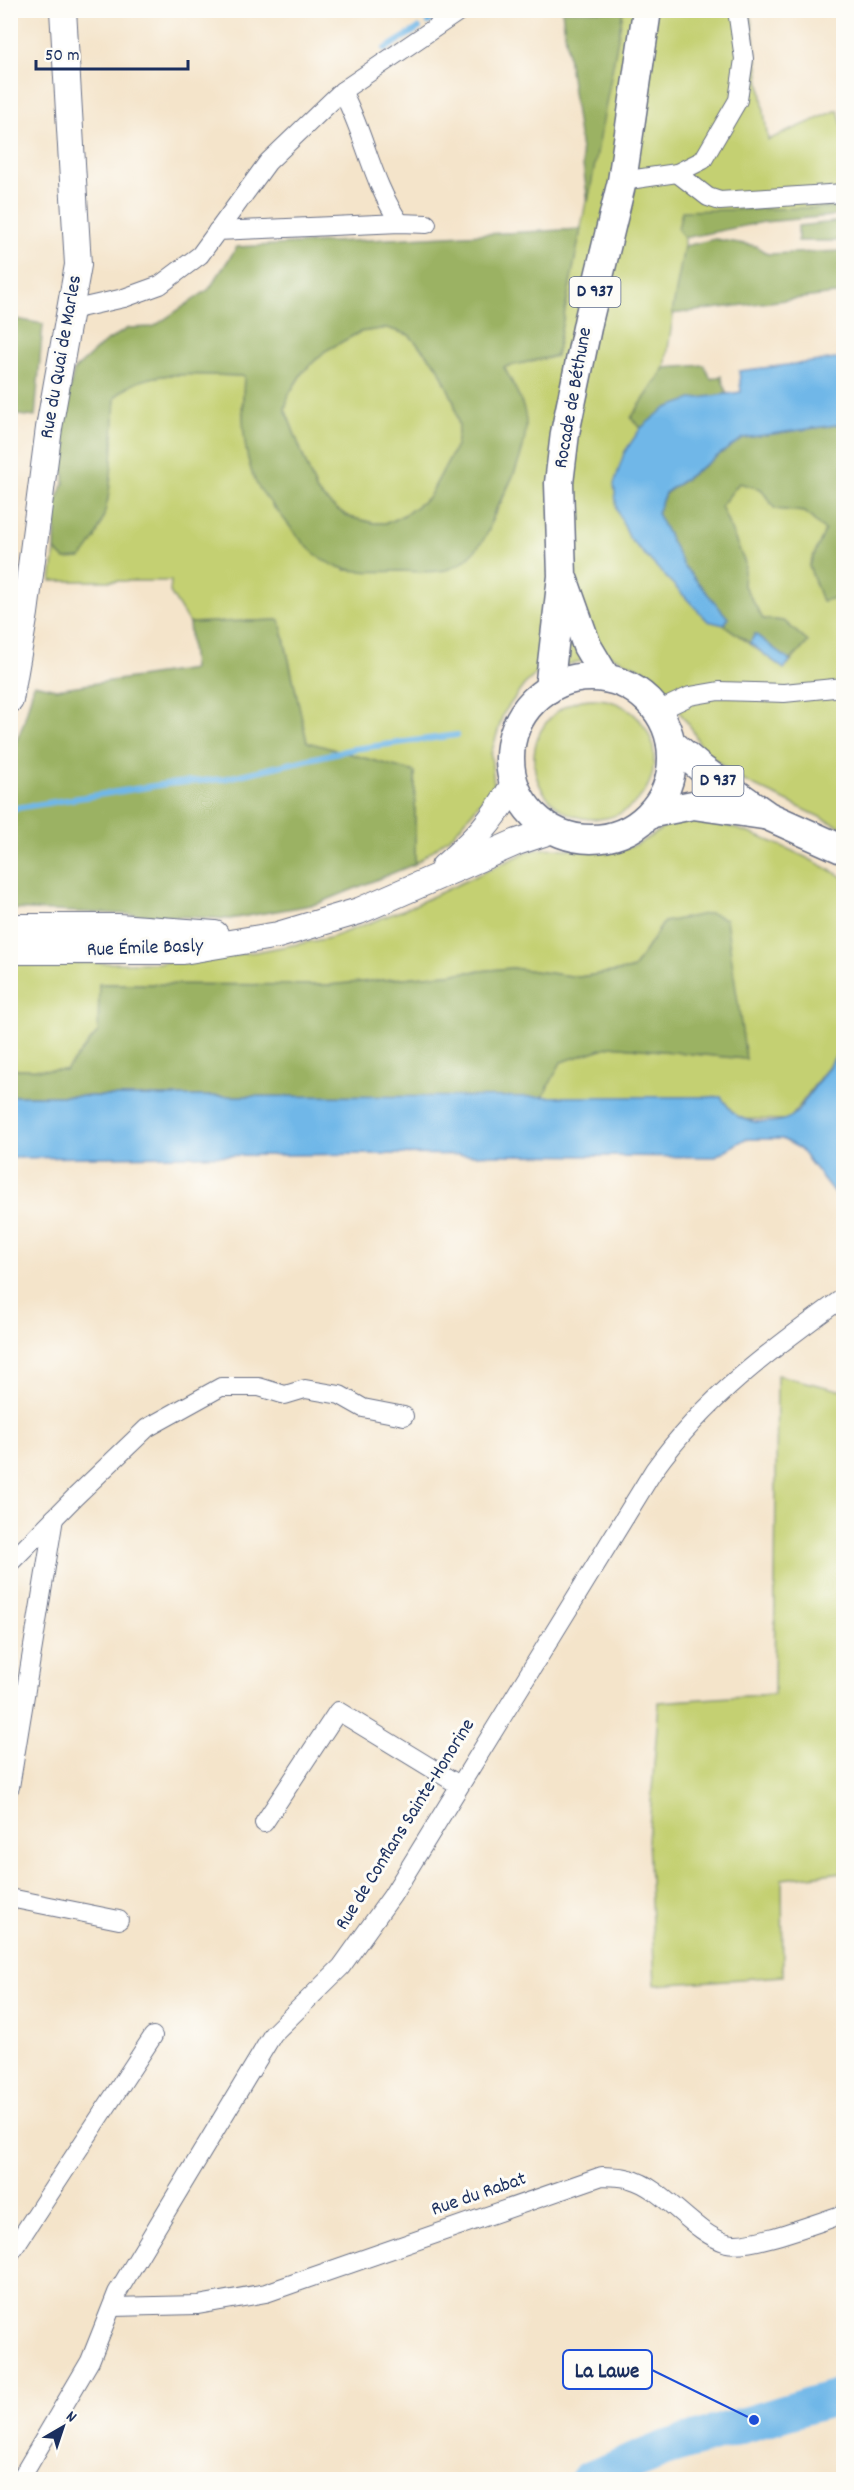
<svg xmlns="http://www.w3.org/2000/svg" width="854" height="2490" font-family="Dekko,sans-serif">
  <rect width="100%" height="100%" fill="#fdfcf7"/>
  <filter id="ink" filterUnits="userSpaceOnUse"><feTurbulence type="fractalNoise" baseFrequency=".0167" numOctaves="2"/><feDisplacementMap in="SourceGraphic" scale="12" xChannelSelector="R" yChannelSelector="G"/><feConvolveMatrix kernelMatrix="1 2 1 2 8 2 1 2 1" color-interpolation-filters="sRGB"/></filter>
  <filter id="wash" filterUnits="userSpaceOnUse"><feTurbulence type="fractalNoise" baseFrequency=".008" numOctaves="4" result="noise"/><feDisplacementMap in="SourceGraphic" scale="24" xChannelSelector="R" yChannelSelector="G"/><feGaussianBlur stdDeviation="1.35" result="paint"/><feColorMatrix in="noise" values="0 0 0 0 0 0 0 0 0 0 0 0 0 0 0 0 0 1.4 0 .05"/><feComposite in="paint" operator="in"/></filter>
  <g filter="url(#wash)">
    <rect width="100%" height="100%" fill="#f4e4ca"/>
    <g fill="#c4d072" stroke="#708068" stroke-width="1.5">
      <path d="M623,11H750L768,140L838,110L844,132L843,207L678,229L684,238V246L665,368L632,418L641,428L624,453L617,510L630,539L708,621L724,625L784,669L808,642L784,621L763,619L743,584L745,563L721,506L739,483L761,489L775,509L805,512L825,531L809,566L822,600L843,596V828L740,779L701,748L692,729L657,682L644,670L607,654L537,673L524,685L503,714L491,754L494,785L455,833L415,864V772L307,742L280,620L189,623L170,592L171,581H51L55,550L65,559L108,500L115,398C142,365 206,376 245,376L242,407L248,456L273,507L345,570L406,571L488,532C492,516 499,508 505,494C517,467 531,434 522,405C518,392 510,379 504,367L556,356Z"/>
      <polygon points="387,328 409,335 438,366 454,402 459,426 456,446 429,497 406,514 387,523 374,523 349,517 332,506 317,492 285,409 289,394 302,373 325,351 360,332"/>
      <circle cx="594" cy="759" r="60"/>
      <path d="M689,816C746,828 793,849 843,877V1046L789,1120L745,1119L735,1115L721,1097H543L561,1062L611,1046L746,1059L664,922L633,969L579,977L512,968L329,985L99,984V1032L66,1070L11,1069V963H159L255,952L330,938L408,908L527,852C562,842 586,856 619,850C646,846 663,822 689,816Z"/>
      <polygon points="777,1375 843,1391 843,1872 782,1879 783,1976 655,1985 648,1840 659,1702 774,1694"/>
    </g>
    <g fill="#9bb264" stroke="#5b7061" stroke-width="1.5" fill-rule="evenodd">
      <polygon points="562,11 623,11 588,202"/>
      <polygon points="843,207 843,215 764,222 684,238 678,229 682,211"/>
      <polygon points="843,221 843,241 798,241 798,226"/>
      <path d="M581,229L556,356L504,367C513,385 527,406 526,426C525,456 509,486 495,511C491,517 491,526 488,532C480,547 465,564 449,569C435,574 414,571 399,571C336,574 321,568 284,519C275,507 263,496 256,483C241,450 242,410 244,376C205,376 142,365 115,398C111,449 118,519 81,558L65,559L55,550L56,503L64,483L63,419L74,370L104,343L128,328L153,327L209,289L237,247ZM387,328L409,335L438,367L454,402L459,426L456,446L429,497L406,514L387,523H374L349,517L332,506L317,492L285,409L289,394L302,373L325,351L360,332Z"/>
      <polygon points="715,239 756,246 768,254 843,251 843,293 672,314 684,246"/>
      <polygon points="11,318 43,324 35,417 11,414"/>
      <path d="M704,365L711,379L721,376L727,394C688,399 672,403 641,428L631,418L665,368Z"/>
      <polygon points="843,424 843,596 822,601 809,566 825,531 805,512 775,509 761,489 739,483 721,506 745,563 743,584 763,619 784,621 808,642 790,661 755,634 750,643 724,625 728,618 684,566 657,513 665,494 743,438"/>
      <polygon points="280,620 307,742 415,772 415,864 317,904 230,919 11,909 11,754 23,725 34,684 56,689 193,669 189,623"/>
      <polygon points="710,913 726,919 746,1059 611,1046 561,1062 543,1097 11,1096 11,1069 66,1070 98,1032 99,984 329,985 512,968 579,977 633,969 664,922"/>
    </g>
    <g fill="#70b7e8" stroke="#4673a3" stroke-width="1.5">
      <polygon points="843,358 843,424 743,438 665,493 657,513 684,566 728,618 724,625 708,621 630,539 617,510 614,484 624,453 641,428 664,409 692,399 741,392 739,371"/>
      <polygon points="755,634 790,661 784,669 750,643"/>
      <path d="M843,1046V1204L799,1148L782,1139H745L714,1157L375,1154L11,1158V1096L721,1097C726,1104 731,1112 737,1116C753,1125 785,1125 797,1112Z"/>
    </g>
    <g fill="none" stroke-linecap="round" stroke-linejoin="round">
      <g stroke="#70b7e8" stroke-width="6">
        <polyline points="428,22 444,10"/>
        <polyline points="385,49 419,28"/>
        <polyline points="10,809 166,784 223,779 353,749 457,735"/>
      </g>
      <polyline stroke="#70b7e8" stroke-width="36" points="588,2480 664,2449 844,2395"/>
    </g>
  </g>
  <g filter="url(#ink)">
    <g fill="none" stroke-linecap="round" stroke-linejoin="round">
      <g stroke="#676e84" stroke-width="20">
        <g id="street">
          <path d="M342,91C366,136 371,181 400,223"/>
          <polyline points="677,173 708,197 720,201 844,193"/>
          <polyline points="622,181 677,173 703,160 738,100 744,59 737,10"/>
          <polyline points="217,231 400,223 427,224"/>
          <polyline points="71,310 124,298 160,285 200,255 268,162 342,91 461,10"/>
          <polyline points="658,711 690,696 719,691 784,693 844,687"/>
          <polyline points="10,1563 75,1497 147,1428 221,1387 259,1387 285,1395 305,1389 340,1395 363,1408 404,1416"/>
          <polyline points="10,1787 54,1518"/>
          <polyline points="264,1823 338,1711 459,1785"/>
          <polyline points="10,1898 119,1920"/>
          <polyline points="10,2254 153,2036"/>
          <path d="M112,2307L198,2305L266,2293L602,2176C611,2177 622,2176 630,2179C664,2188 693,2233 727,2243C750,2249 818,2222 844,2214"/>
          <path d="M20,2480L90,2361L117,2293L273,2034L341,1967L392,1896L654,1470C705,1398 773,1348 844,1297"/>
        </g>
      </g>
      <g stroke="#676e84" stroke-width="28">
        <g id="secondary">
          <polyline points="10,700 25,613 49,428 78,265 63,10"/>
          <path d="M444,867C477,838 492,822 514,784"/>
          <polyline points="10,927 118,927 215,934"/>
          <polyline points="10,951 183,951 278,935 359,911 517,842 553,830"/>
        </g>
      </g>
      <g stroke="#676e84" stroke-width="31">
        <g id="primary">
          <polyline points="564,581 587,646 606,678"/>
          <circle cx="591" cy="758" r="81"/>
          <polyline points="549,689 562,576 559,483 565,433 589,318 622,181 647,10"/>
          <polyline points="671,743 703,770 768,816 844,850"/>
          <polyline points="653,813 693,805 763,815"/>
        </g>
      </g>
      <use href="#street" stroke="#fff" stroke-width="18"/>
      <use href="#secondary" stroke="#fff" stroke-width="26"/>
      <use href="#primary" stroke="#fff" stroke-width="28"/>
    </g>
  </g>
  <g text-anchor="middle" dominant-baseline="central" stroke-width="6" stroke-linejoin="round" paint-order="stroke">
    <g fill="#fdfcf7" stroke="#5f6c8c" stroke-width="1.5">
      <rect x="569.5" y="277" width="51" height="30" rx="4.5"/>
      <rect x="692.5" y="766" width="51" height="30" rx="4.5"/>
    </g>
    <g font-size="18" font-weight="bold" fill="#1b2f5e">
      <text x="595" y="292">D 937</text>
      <text x="718" y="781">D 937</text>
    </g>
    <g font-size="20" fill="#1b2f5e" stroke="#fdfcf7">
      <text transform="translate(62 357) rotate(-80)">Rue du Quai de Marles</text>
      <text transform="translate(574 398) rotate(-80)">Rocade de Béthune</text>
      <text transform="translate(145 949) rotate(-2)">Rue Émile Basly</text>
      <text transform="translate(406 1825) rotate(-58)">Rue de Conflans Sainte-Honorine</text>
      <text transform="translate(479 2195) rotate(-19)">Rue du Rabat</text>
    </g>
  </g>
  <path fill="none" stroke="#1d4ed8" stroke-width="2" d="M754 2420L652 2370"/>
  <circle fill="#1d4ed8" stroke="#fdfcf7" stroke-width="2" cx="754" cy="2420" r="6"/>
  <rect fill="#fdfcf7" stroke="#1d4ed8" stroke-width="2" x="563" y="2350" width="89" height="39" rx="6"/>
  <g font-size="21" text-anchor="middle" font-weight="bold" fill="#1b2f5e">
    <text x="607" y="2377">La Lawe</text>
  </g>
  <rect width="854" height="2490" fill="none" stroke="#fdfcf7" stroke-width="36"/>
  <g transform="translate(63 2427) rotate(39)" stroke="#fdfcf7" stroke-width="4.5" paint-order="stroke">
  <path d="M0-4.5L10 22L0 15L-10 22Z" fill="#1b2f5e"/>
  <text y="-9" font-size="16" font-weight="bold" text-anchor="middle" fill="#1b2f5e">N</text>
  </g>
  <path d="M36 60v9h152v-9" fill="none" stroke="#1b2f5e" stroke-width="3"/>
  <text x="45" y="60" font-size="18" fill="#1b2f5e" stroke="#fdfcf7" stroke-width="4.5" paint-order="stroke">50 m</text>
</svg>
